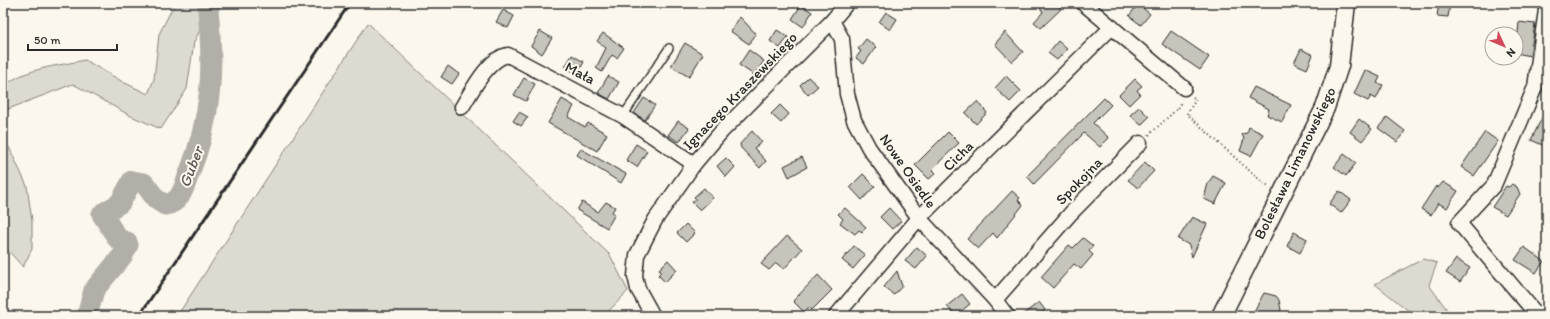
<svg xmlns="http://www.w3.org/2000/svg" width="1550" height="319" font-family="Itim,sans-serif">
  <rect width="100%" height="100%" fill="#fbf7ec"/>
  <filter id="ink" filterUnits="userSpaceOnUse"><feTurbulence type="fractalNoise" baseFrequency=".025" numOctaves="2"/><feDisplacementMap in="SourceGraphic" scale="8" xChannelSelector="R" yChannelSelector="G"/><feConvolveMatrix kernelMatrix="1 2 1 2 8 2 1 2 1" color-interpolation-filters="sRGB"/></filter>
  <g filter="url(#ink)">
    <g fill="#dddad0" stroke="#84827e">
      <path d="M175,3H220L205,20L194,42L187,89L161,129L131,116L73,84L3,111V87C24,68 58,66 85,60L123,82L148,94L154,79L159,34Z"/>
      <polygon points="368,23 610,255 628,291 604,316 177,316"/>
      <polygon points="3,141 9,147 27,186 32,221 32,249 23,267 3,245"/>
      <polygon points="1423,259 1437,263 1429,285 1448,311 1459,316 1415,316 1375,284"/>
    </g>
    <g fill="none" stroke-linecap="round" stroke-linejoin="round">
      <polyline stroke="#7b7a75" stroke-width="3.5" points="168,316 170,312"/>
      <path stroke="#b1afa7" stroke-width="21" d="M87,316L94,290L123,255L128,245L127,242L118,239L102,214L120,203L132,181L144,183L156,199L165,205C181,203 184,187 189,174C212,116 214,70 208,9L211,3"/>
    </g>
    <g fill="#c7c4bc" stroke="#2b2b2b">
      <polygon points="1045,3 1055,3 1061,9 1041,28 1034,22 1043,12 1040,8"/>
      <polygon points="1439,3 1450,3 1448,17 1437,16"/>
      <polygon points="1138,4 1150,14 1141,25 1129,16"/>
      <polygon points="801,5 812,12 803,27 792,19"/>
      <polygon points="503,10 514,16 508,28 496,22"/>
      <polygon points="886,12 897,19 890,30 879,22"/>
      <polygon points="740,17 756,34 749,44 730,31"/>
      <polygon points="1519,22 1535,24 1530,56 1516,53"/>
      <polygon points="777,30 788,37 780,48 770,41"/>
      <polygon points="540,31 552,38 542,54 531,46"/>
      <polygon points="1171,31 1209,57 1200,70 1162,44"/>
      <polygon points="1005,32 1023,52 1012,62 995,44"/>
      <polygon points="603,33 624,48 617,58 612,55 602,72 596,68 606,48 597,41"/>
      <polygon points="866,39 876,47 864,64 856,58 861,51 858,49"/>
      <polygon points="1058,41 1067,49 1057,60 1048,53"/>
      <polygon points="685,43 703,54 689,77 671,66"/>
      <polygon points="1301,49 1313,55 1307,69 1294,63"/>
      <polygon points="749,50 764,61 754,75 739,65"/>
      <polygon points="572,55 584,62 577,74 565,67"/>
      <polygon points="448,66 459,74 452,84 441,77"/>
      <polygon points="1365,70 1380,77 1377,83 1383,85 1376,99 1371,96 1368,101 1354,94"/>
      <polygon points="608,76 619,82 609,99 598,93"/>
      <polygon points="1006,76 1021,91 1010,102 995,88"/>
      <polygon points="808,77 818,86 808,95 800,85"/>
      <polygon points="524,78 535,84 526,101 514,95"/>
      <polygon points="1135,79 1142,86 1137,90 1140,94 1129,105 1119,95"/>
      <polygon points="1254,87 1291,105 1282,122 1267,115 1269,109 1248,98"/>
      <polygon points="644,98 655,105 645,120 634,113"/>
      <polygon points="1104,98 1111,105 1093,123 1109,138 1100,147 1084,133 1034,184 1027,176"/>
      <polygon points="562,99 574,106 568,117 585,127 588,123 607,134 597,151 548,123"/>
      <polygon points="978,101 987,113 976,124 965,113"/>
      <polygon points="780,105 789,114 781,123 771,114"/>
      <polygon points="1139,107 1149,117 1141,125 1130,115"/>
      <polygon points="1547,108 1547,147 1531,140"/>
      <polygon points="519,112 528,117 521,126 513,121"/>
      <polygon points="1387,117 1405,131 1397,142 1378,128"/>
      <polygon points="1359,119 1372,129 1362,141 1350,132"/>
      <polygon points="678,121 689,128 679,142 668,135"/>
      <polygon points="1249,127 1263,134 1251,156 1240,151 1244,139 1242,134 1247,133"/>
      <polygon points="752,131 762,142 754,148 766,161 760,168 741,148 740,144"/>
      <polygon points="948,132 959,143 932,169 936,173 929,179 915,165"/>
      <polygon points="1485,132 1498,141 1474,176 1461,167"/>
      <polygon points="636,144 647,151 637,167 626,160"/>
      <polygon points="581,149 626,174 621,183 577,155"/>
      <polygon points="1344,154 1356,163 1346,176 1334,167"/>
      <polygon points="802,157 807,167 789,177 784,166"/>
      <polygon points="726,158 735,167 726,177 717,166"/>
      <polygon points="1145,162 1154,171 1138,188 1128,180"/>
      <polygon points="863,174 875,186 862,200 850,187"/>
      <polygon points="1213,176 1226,183 1215,204 1204,199 1208,183"/>
      <polygon points="1443,182 1458,191 1447,208 1438,203 1431,215 1421,209 1436,186 1438,188"/>
      <polygon points="1512,184 1517,187 1520,194 1506,215 1492,207 1506,186 1509,187"/>
      <polygon points="704,188 713,198 700,210 692,202 696,199 694,197"/>
      <polygon points="1012,191 1020,198 1018,200 1023,205 997,238 993,233 978,249 967,239"/>
      <polygon points="1339,191 1351,200 1341,213 1329,204"/>
      <polygon points="582,202 598,212 606,202 615,207 612,212 615,214 607,228 577,210"/>
      <polygon points="845,208 866,227 862,232 859,230 855,234 840,223 843,219 838,214"/>
      <polygon points="889,208 901,221 892,229 880,217"/>
      <polygon points="1192,217 1207,224 1192,257 1189,245 1178,239"/>
      <polygon points="686,224 695,233 686,242 677,233"/>
      <polygon points="1294,232 1307,239 1300,253 1287,246"/>
      <polygon points="787,236 802,249 784,269 776,263 769,270 761,264"/>
      <polygon points="1083,238 1093,246 1089,251 1093,255 1081,269 1074,264 1053,288 1041,277 1069,245 1073,248"/>
      <polygon points="854,246 865,255 853,269 842,260"/>
      <polygon points="917,247 927,256 916,269 905,261"/>
      <polygon points="1524,247 1544,261 1536,273 1515,260"/>
      <polygon points="1456,259 1470,268 1460,282 1446,273"/>
      <polygon points="668,260 677,270 665,282 658,275 661,272 659,269"/>
      <polygon points="897,271 902,286 894,295 884,287"/>
      <polygon points="818,275 832,290 812,310 809,307 804,312 793,301"/>
      <polygon points="1264,293 1276,296 1279,300 1281,310 1275,316 1259,316 1253,313"/>
      <polygon points="962,294 970,304 955,316 947,306"/>
      <polygon points="1039,302 1045,310 1039,316 1021,316"/>
    </g>
    <g fill="none" stroke-linecap="round" stroke-linejoin="round">
      <g stroke="#2b2b2b" stroke-width="10">
        <polyline id="service" points="623,116 669,48"/>
      </g>
      <g stroke="#2b2b2b" stroke-width="17">
        <g id="minor">
          <polyline points="1083,3 1184,88"/>
          <polyline points="832,21 842,39 847,94 854,120 869,148 919,218 995,300 1007,316"/>
          <path d="M462,107C472,91 488,58 508,55L623,116L694,164"/>
          <polyline points="995,300 1071,213 1140,143"/>
          <polyline points="653,316 638,289 635,276 637,255 655,220 694,164 722,131 832,21 847,3"/>
          <polyline points="836,316 919,218 1112,27"/>
          <polyline points="1538,316 1459,223 1494,185 1535,87 1547,3"/>
        </g>
      </g>
      <g stroke="#2b2b2b" stroke-width="21">
        <polyline id="tertiary" points="1221,316 1325,108 1339,66 1346,3"/>
      </g>
      <g stroke="#2b2b2b" stroke-width="2" stroke-dasharray="1 3" stroke-linecap="butt">
        <polyline points="1193,97 1196,99 1187,114 1264,184 1270,186"/>
        <polyline points="1149,135 1179,107 1181,101"/>
      </g>
      <use href="#service" stroke="#fbf7ec" stroke-width="7"/>
      <use href="#minor" stroke="#fbf7ec" stroke-width="14"/>
      <use href="#tertiary" stroke="#fbf7ec" stroke-width="18"/>
      <polyline stroke="#2b2b2b" stroke-width="3" points="139,316 350,3"/>
    </g>
  </g>
  <g text-anchor="middle" dominant-baseline="central" stroke-width="4" stroke-linejoin="round" paint-order="stroke">
    <g font-size="15" fill="#2b2b2b" stroke="#fbf7ec">
      <text transform="translate(580 73) rotate(28)">Mała</text>
      <text transform="translate(740 91) rotate(-46)">Ignacego Kraszewskiego</text>
      <text transform="translate(958 156) rotate(-45)">Cicha</text>
      <text transform="translate(1295 163) rotate(-64)">Bolesława Limanowskiego</text>
      <text transform="translate(908 171) rotate(55)">Nowe Osiedle</text>
      <text transform="translate(1079 181) rotate(-46)">Spokojna</text>
    </g>
    <g font-size="16" font-style="italic" fill="#5a5956" stroke="#fbf7ec">
      <text transform="translate(191 167) rotate(-69)">Guber</text>
    </g>
  </g>
  <rect width="1550" height="319" fill="none" stroke="#fbf7ec" stroke-width="16"/>
  <rect x="8" y="8" width="1534" height="303" fill="none" stroke="#2b2b2b" stroke-width="1.5" filter="url(#ink)"/>
  <g transform="translate(1504 46) rotate(134)"><circle r="19" fill="#fbf7ec" stroke="#a8a59f"/>
  <path d="M0-3L7 15L0 10L-7 15Z" fill="#d1495b"/>
  <text y="-6" font-size="11" font-weight="bold" text-anchor="middle" fill="#2b2b2b">N</text>
  </g>
  <path d="M28 44v6h89v-6" fill="none" stroke="#2b2b2b" stroke-width="2"/>
  <text x="34" y="44" font-size="12" fill="#2b2b2b" stroke="#fbf7ec" stroke-width="3" paint-order="stroke">50 m</text>
</svg>
